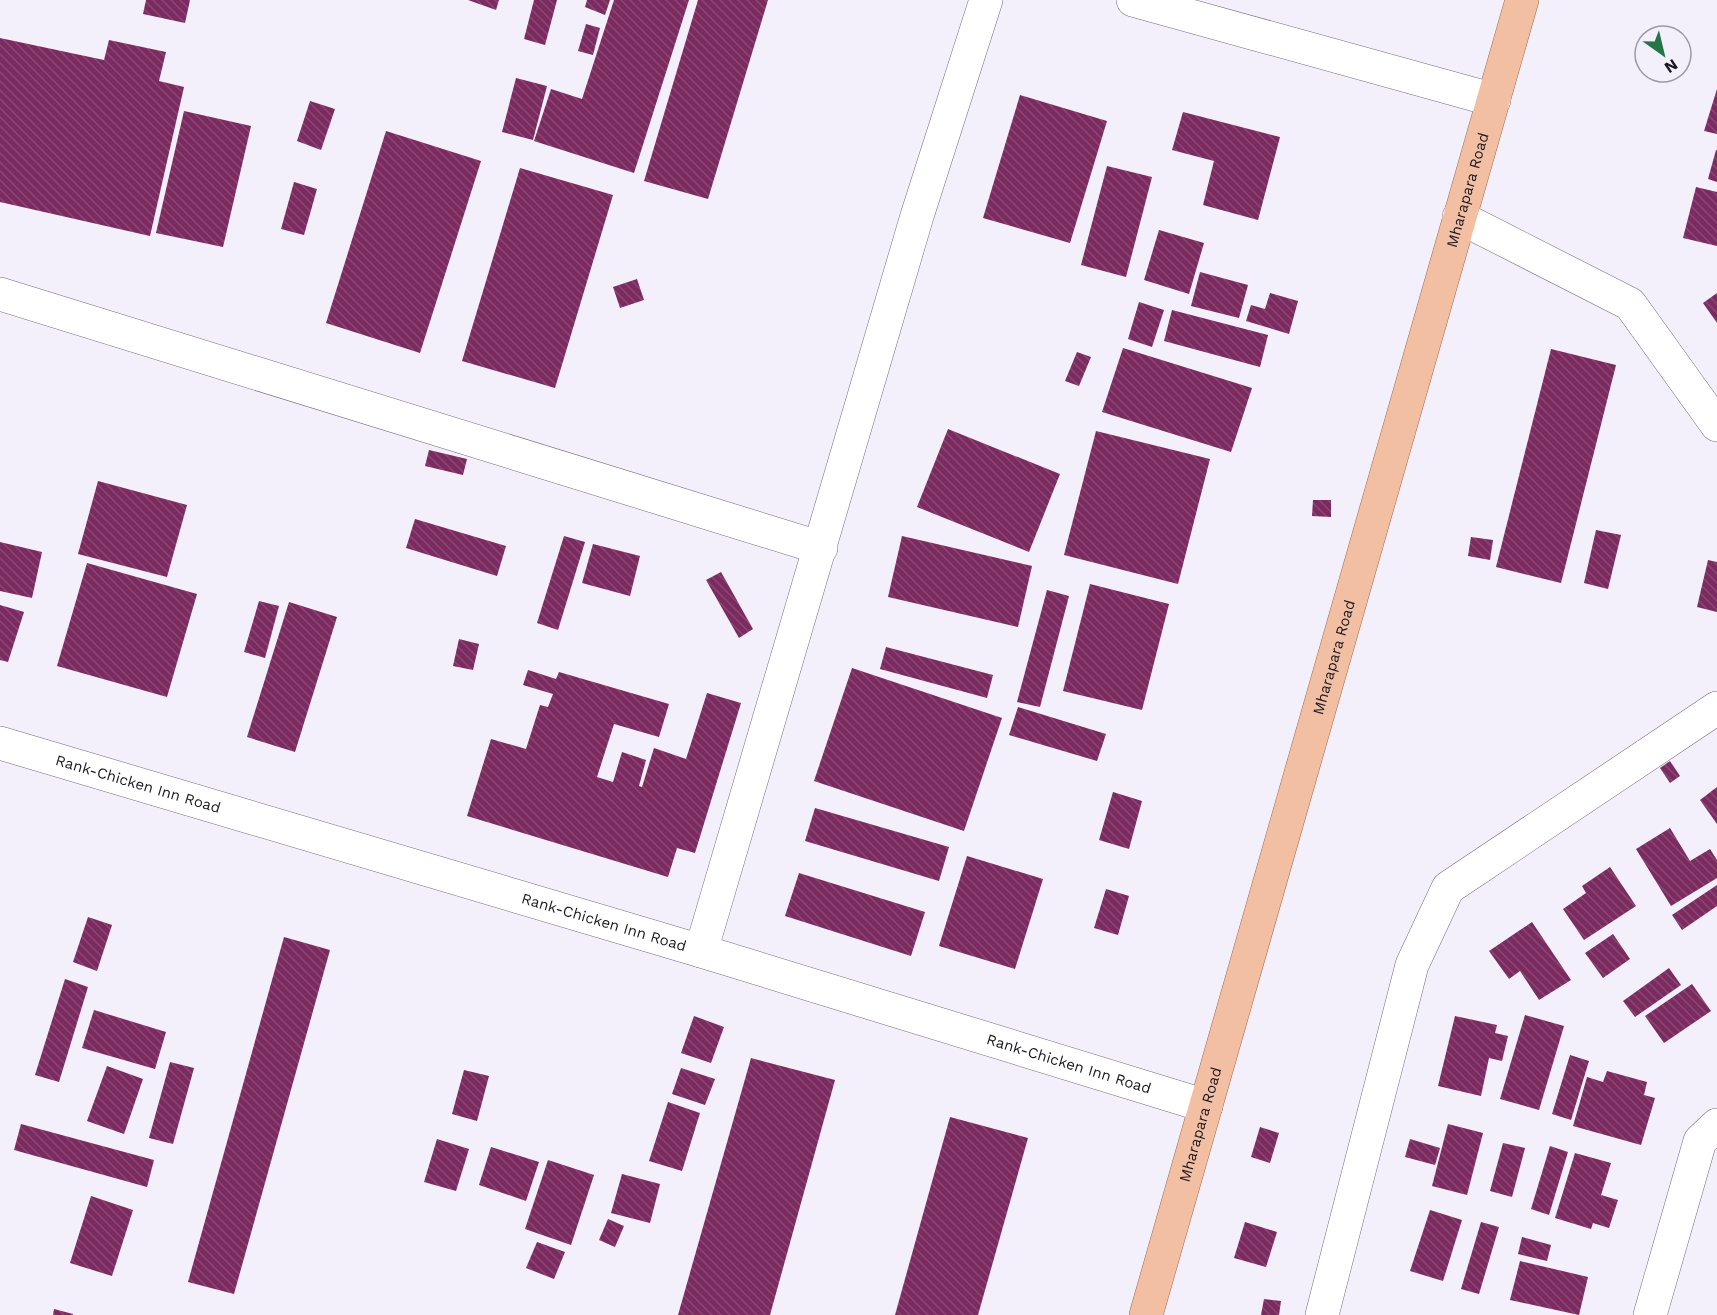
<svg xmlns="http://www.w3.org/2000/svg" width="1717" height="1315" font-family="'Work Sans',sans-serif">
  <defs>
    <pattern id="building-back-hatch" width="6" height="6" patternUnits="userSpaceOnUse" patternTransform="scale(1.5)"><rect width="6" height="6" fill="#7c2b60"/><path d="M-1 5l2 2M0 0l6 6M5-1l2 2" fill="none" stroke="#894772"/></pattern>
  </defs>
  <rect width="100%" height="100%" fill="#f3effb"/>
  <g fill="url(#building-back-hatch)">
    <polygon points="146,0 190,0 185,23 143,14"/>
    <polygon points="468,0 499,0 496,10"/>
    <polygon points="534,0 557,0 545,45 524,39"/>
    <polygon points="587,0 610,0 605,15 585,7"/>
    <polygon points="614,0 689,0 634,173 534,141 551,89 582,99"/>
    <polygon points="698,0 768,0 708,199 644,181"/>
    <polygon points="586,24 600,28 593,55 578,51"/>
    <polygon points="0,38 104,60 109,40 166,52 159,81 184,87 150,236 0,202"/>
    <polygon points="516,78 547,86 533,140 502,132"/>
    <polygon points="1717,89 1717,134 1704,131"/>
    <polygon points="1020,95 1107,121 1070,243 983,218"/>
    <polygon points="310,101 335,109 321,150 297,141"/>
    <polygon points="184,111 251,126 223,247 156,233"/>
    <polygon points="1183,112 1280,137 1258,220 1203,205 1214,161 1172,150"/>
    <polygon points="386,131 481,161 420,353 326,323"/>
    <polygon points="1716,150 1717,150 1717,182 1708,179"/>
    <polygon points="1107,166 1152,177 1126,277 1081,265"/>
    <polygon points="520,168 613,195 555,388 462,361"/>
    <polygon points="294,182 317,189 304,235 281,229"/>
    <polygon points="1696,187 1717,192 1717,246 1683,238"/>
    <polygon points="1159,230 1204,243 1189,294 1144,280"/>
    <polygon points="1200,272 1248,285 1239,318 1191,306"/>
    <polygon points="637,279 644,300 620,308 613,287"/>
    <polygon points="1270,293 1298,301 1289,334 1246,321 1251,305 1265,309"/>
    <polygon points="1717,293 1717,323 1703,303"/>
    <polygon points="1139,302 1164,310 1152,347 1128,339"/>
    <polygon points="1172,310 1268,335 1260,367 1164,341"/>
    <polygon points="1123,348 1252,388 1231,452 1102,412"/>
    <polygon points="1551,349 1616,365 1561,583 1496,567"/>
    <polygon points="1077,352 1091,357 1079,386 1065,381"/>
    <polygon points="948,429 1060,474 1029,552 917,507"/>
    <polygon points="1096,431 1210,459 1178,584 1064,555"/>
    <polygon points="429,450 467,459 463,475 425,466"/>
    <polygon points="98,481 187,505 167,577 78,554"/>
    <polygon points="1313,500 1331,500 1331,517 1312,516"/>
    <polygon points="415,519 506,546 497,576 406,548"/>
    <polygon points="1596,530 1621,535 1608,589 1584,583"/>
    <polygon points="564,536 585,542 558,630 537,623"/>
    <polygon points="902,536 1032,566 1018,627 888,597"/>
    <polygon points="1471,537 1493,540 1490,560 1468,556"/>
    <polygon points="0,542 42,552 32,598 0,591"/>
    <polygon points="593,544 640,556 630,596 582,583"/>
    <polygon points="1708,560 1717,562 1717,612 1697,607"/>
    <polygon points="87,563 197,594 167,697 57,666"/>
    <polygon points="721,572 753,629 739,638 706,580"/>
    <polygon points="1090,584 1169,604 1142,710 1063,691"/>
    <polygon points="1047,590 1069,596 1040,707 1017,702"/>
    <polygon points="259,601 279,606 265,658 244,652"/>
    <polygon points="289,602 337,617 295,752 247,737"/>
    <polygon points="0,605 24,612 8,662 0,660"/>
    <polygon points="459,639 479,644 473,670 453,666"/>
    <polygon points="886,647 993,675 987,698 880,669"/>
    <polygon points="852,668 1002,718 964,831 814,781"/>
    <polygon points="528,670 556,679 559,672 669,704 659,737 614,724 597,777 613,782 622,752 646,760 639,786 642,787 654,748 686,759 707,693 741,703 695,853 677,848 668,877 467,816 491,739 526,749 540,705 548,707 553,694 523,685"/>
    <polygon points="1018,707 1106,734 1097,761 1009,735"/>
    <polygon points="1670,761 1680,776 1670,783 1660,768"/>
    <polygon points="1717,787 1717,824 1700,800"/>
    <polygon points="1113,792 1142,801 1129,849 1099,840"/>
    <polygon points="815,808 949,847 939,881 805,841"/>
    <polygon points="1670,828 1690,861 1710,849 1717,860 1717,878 1671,906 1636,849"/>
    <polygon points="967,856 1043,879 1015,969 939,946"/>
    <polygon points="1610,867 1636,906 1584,940 1563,909 1586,893 1582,886"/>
    <polygon points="799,873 925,912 911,956 785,916"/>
    <polygon points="1717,885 1717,906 1682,930 1672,915"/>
    <polygon points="1106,889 1129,896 1118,935 1094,928"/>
    <polygon points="88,917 112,925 97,971 73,962"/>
    <polygon points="1532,922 1571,980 1539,1000 1520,971 1509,979 1489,951"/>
    <polygon points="1613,934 1630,959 1603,978 1585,953"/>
    <polygon points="284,937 330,950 234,1294 188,1282"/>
    <polygon points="1669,968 1681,985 1635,1017 1623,1001"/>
    <polygon points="65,979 88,987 59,1082 35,1075"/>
    <polygon points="1692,984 1711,1011 1664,1043 1645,1016"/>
    <polygon points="94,1010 166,1032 155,1069 82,1048"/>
    <polygon points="1525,1015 1564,1026 1539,1110 1500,1099"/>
    <polygon points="694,1016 724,1027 711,1063 681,1053"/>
    <polygon points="1455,1016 1497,1025 1495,1033 1508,1036 1502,1061 1489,1058 1481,1096 1438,1086"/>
    <polygon points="1570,1055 1589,1061 1571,1120 1552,1114"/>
    <polygon points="751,1058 835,1080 770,1315 678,1315"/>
    <polygon points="170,1062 194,1068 173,1144 149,1138"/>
    <polygon points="107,1066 143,1079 124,1134 87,1121"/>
    <polygon points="681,1068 715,1079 705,1105 672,1094"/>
    <polygon points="464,1070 489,1076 477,1121 452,1114"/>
    <polygon points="1607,1071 1647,1082 1644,1095 1655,1098 1641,1145 1573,1126 1587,1077 1603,1082"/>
    <polygon points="668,1102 700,1113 682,1171 649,1161"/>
    <polygon points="950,1117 1028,1138 978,1315 895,1315"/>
    <polygon points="21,1124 154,1160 147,1187 14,1150"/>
    <polygon points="1448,1124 1483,1133 1467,1195 1432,1186"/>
    <polygon points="1260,1127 1279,1133 1270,1163 1251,1157"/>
    <polygon points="437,1139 469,1149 456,1191 424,1182"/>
    <polygon points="1410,1139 1440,1148 1435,1165 1405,1157"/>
    <polygon points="1503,1143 1525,1148 1512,1197 1490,1191"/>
    <polygon points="1550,1146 1568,1152 1549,1215 1531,1209"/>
    <polygon points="491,1147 539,1162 526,1201 479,1185"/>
    <polygon points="1575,1153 1611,1163 1601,1195 1618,1200 1609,1228 1593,1223 1591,1229 1555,1218"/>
    <polygon points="548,1160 594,1175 571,1245 525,1229"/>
    <polygon points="622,1174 660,1184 650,1223 611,1213"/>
    <polygon points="91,1196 133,1210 112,1276 70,1263"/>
    <polygon points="1430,1210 1462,1220 1443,1281 1410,1271"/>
    <polygon points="608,1219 624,1226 615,1247 599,1240"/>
    <polygon points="1245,1222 1277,1232 1266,1267 1234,1258"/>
    <polygon points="1481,1222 1499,1227 1479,1294 1461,1289"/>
    <polygon points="1522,1237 1551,1245 1547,1261 1518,1254"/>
    <polygon points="537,1242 565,1252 554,1279 526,1268"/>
    <polygon points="1520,1261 1588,1277 1579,1315 1510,1300"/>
    <polygon points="1264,1299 1281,1301 1279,1315 1261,1315"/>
    <polygon points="54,1309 73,1314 73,1315 53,1315"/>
  </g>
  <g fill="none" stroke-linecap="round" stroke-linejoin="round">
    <g stroke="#766c85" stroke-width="34">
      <g id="minor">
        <polyline points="1133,0 1494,100"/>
        <polyline points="1459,217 1630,304 1717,425"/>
        <polyline points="0,294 821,548"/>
        <path id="s1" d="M0,743L701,951L1206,1106"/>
        <polyline points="701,951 917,216 986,0"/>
        <polyline points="1322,1315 1412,965 1448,888 1717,708"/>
        <polyline points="1650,1315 1700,1141 1717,1125"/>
      </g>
    </g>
    <g stroke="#a2694d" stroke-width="34">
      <g id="major">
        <path id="s2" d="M1146,1315L1522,0"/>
      </g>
    </g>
    <use href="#minor" stroke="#fff" stroke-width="33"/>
    <use href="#major" stroke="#f2bfa3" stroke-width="33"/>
  </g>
  <g text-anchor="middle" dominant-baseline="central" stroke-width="6" stroke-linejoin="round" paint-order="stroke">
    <g font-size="15" fill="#1b1721" stroke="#f3effb">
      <text stroke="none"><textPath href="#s2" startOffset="1170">Mharapara Road</textPath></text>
      <text stroke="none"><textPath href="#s2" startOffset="684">Mharapara Road</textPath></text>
      <text stroke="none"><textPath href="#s1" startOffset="144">Rank-Chicken Inn Road</textPath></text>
      <text stroke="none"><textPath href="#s1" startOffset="630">Rank-Chicken Inn Road</textPath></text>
      <text stroke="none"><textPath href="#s1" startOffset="1116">Rank-Chicken Inn Road</textPath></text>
      <text stroke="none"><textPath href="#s2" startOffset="198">Mharapara Road</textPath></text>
    </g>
  </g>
  <g transform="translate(1663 54) rotate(146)"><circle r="28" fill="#f3effb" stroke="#9d99a4" stroke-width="1.5"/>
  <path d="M0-4.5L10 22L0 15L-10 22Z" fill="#247647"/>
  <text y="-9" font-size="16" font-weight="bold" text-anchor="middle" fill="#1b1721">N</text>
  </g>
</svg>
